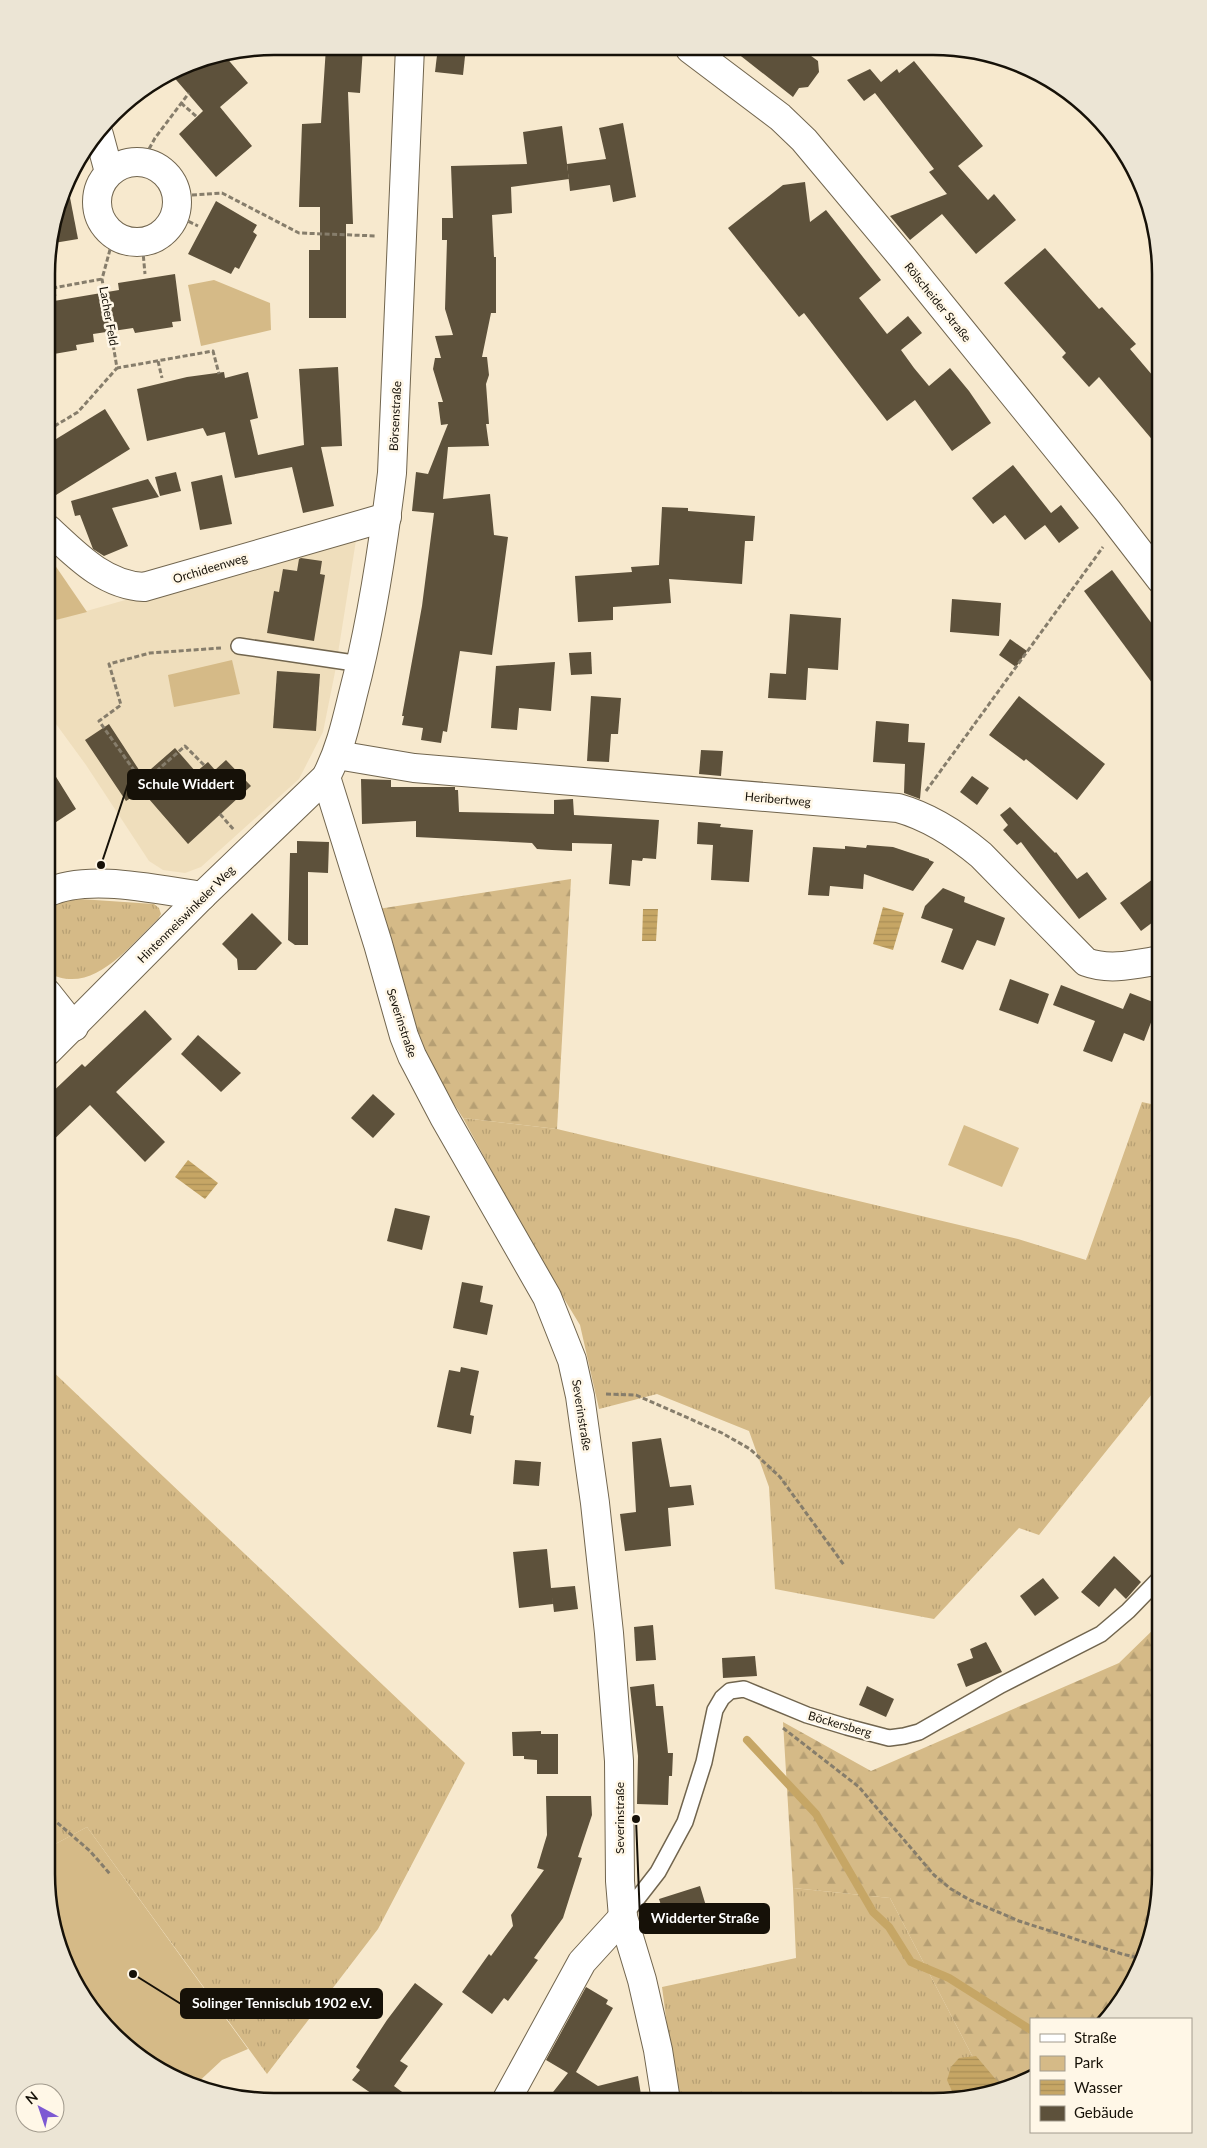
<svg xmlns="http://www.w3.org/2000/svg" width="1207" height="2148" font-family="Lato,sans-serif">
  <defs>
    <pattern id="grass-tufts" width="24" height="20" patternUnits="userSpaceOnUse" patternTransform="scale(1.25)"><rect width="24" height="20" fill="#d5ba87"/><path d="M3 7l-1-3M5 7V3M7 7l1-3M15 17l-1-3M17 17v-4M19 17l1-3" fill="none" stroke="#b69f73"/></pattern>
    <pattern id="forest-firs" width="22" height="20" patternUnits="userSpaceOnUse" patternTransform="scale(1.25)"><rect width="22" height="20" fill="#d5ba87"/><path d="M5 1l3.5 6h-7zM16 11l3.5 6h-7z" fill="#b69f73"/></pattern>
    <pattern id="water-rules" width="6" height="5" patternUnits="userSpaceOnUse" patternTransform="scale(1.25)"><rect width="6" height="5" fill="#c6a665"/><path d="M0 2.5h6" fill="none" stroke="#a98e56"/></pattern>
  </defs>
  <rect width="100%" height="100%" fill="#f7e9ce"/>
  <polygon fill="#efdebc" points="357,534 335,672 323,732 299,779 201,867 185,873 163,870 149,861 86,765 48,713 48,622"/>
  <g fill="url(#grass-tufts)">
    <path d="M65,898L154,904L159,908L161,914L158,919C129,946 92,998 47,972V905Z"/>
    <polygon points="1142,1102 1160,1106 1160,1384 1039,1535 1019,1528 934,1619 775,1589 769,1487 749,1431 657,1394 599,1409 580,1325 538,1256 463,1118 557,1129 1018,1239 1086,1260"/>
    <polygon points="47,1366 465,1763 378,1929 267,2074 87,1827 46,1849"/>
    <polygon points="793,1888 890,1898 991,2092 933,2102 677,2101 662,1987 796,1958"/>
  </g>
  <g fill="url(#forest-firs)">
    <polygon points="571,879 557,1129 463,1118 429,1065 378,909"/>
    <polygon points="1160,1623 1160,1889 1143,1961 1113,2013 1106,2019 1031,2019 1031,2077 1006,2090 991,2092 890,1898 793,1888 783,1722 871,1771 1119,1663"/>
  </g>
  <g fill="#d5ba87">
    <polygon points="214,280 270,303 271,330 201,346 188,285"/>
    <polygon points="48,555 87,612 48,622"/>
    <polygon points="232,660 240,694 174,707 168,675"/>
    <polygon points="964,1125 1019,1148 1002,1187 948,1165"/>
    <polygon points="87,1827 248,2049 222,2060 194,2086 187,2084 135,2054 85,2001 58,1947 46,1874 46,1849"/>
  </g>
  <g fill="url(#water-rules)">
    <polygon points="883,907 904,913 893,950 873,944"/>
    <polygon points="643,909 658,909 656,941 642,941"/>
    <polygon points="188,1160 218,1183 205,1199 175,1177"/>
    <polygon points="976,2056 998,2082 1002,2090 955,2098 947,2080 951,2067 959,2058"/>
  </g>
  <g fill="none" stroke-linecap="round" stroke-linejoin="round">
    <polyline stroke="#c6a665" stroke-width="8" points="747,1740 816,1814 873,1912 889,1927 911,1962 949,1978 1031,2030"/>
  </g>
  <g fill="#5d513b">
    <polygon points="326,47 363,47 360,93 348,92 353,224 346,224 346,318 309,318 309,250 320,250 320,207 299,207 302,124 321,123"/>
    <polygon points="438,47 466,47 463,75 435,72"/>
    <polygon points="732,49 803,50 818,61 819,72 808,87 799,88 793,97"/>
    <polygon points="225,56 248,83 220,107 252,146 216,177 179,134 203,111 171,74 187,64"/>
    <polygon points="914,61 983,146 958,166 988,200 994,194 1016,220 976,254 942,214 910,240 890,216 947,194 929,172 934,169 875,93 864,101 847,80 870,69 881,82 897,69 899,73"/>
    <polygon points="623,123 636,197 613,202 610,185 570,191 567,164 606,159 599,128"/>
    <polygon points="562,126 569,179 511,187 512,213 492,215 494,257 496,257 496,313 491,313 482,357 487,357 489,375 486,384 489,424 486,424 489,446 448,447 443,499 490,494 494,535 508,537 492,655 460,651 447,732 443,731 441,743 421,740 423,728 402,725 404,716 402,716 422,606 434,513 412,511 416,472 428,474 448,424 441,425 438,402 443,402 433,369 435,358 441,358 435,336 453,335 445,309 447,240 442,240 442,218 453,218 451,166 527,164 523,132"/>
    <polygon points="67,182 78,239 48,244"/>
    <polygon points="805,182 810,222 826,210 881,280 859,298 887,334 908,316 922,333 901,350 914,368 929,386 950,368 969,391 991,423 952,451 915,400 887,421 804,313 799,317 728,228 783,185"/>
    <polygon points="216,201 257,225 253,232 257,235 239,269 235,267 231,274 188,254"/>
    <polygon points="1045,248 1099,309 1102,307 1136,344 1130,349 1153,376 1161,370 1161,450 1099,377 1089,387 1062,357 1066,353 1004,283"/>
    <polygon points="175,274 181,321 172,322 173,327 135,333 133,328 93,334 94,342 76,345 77,350 48,355 48,302 119,290 118,283"/>
    <polygon points="338,367 342,446 321,447 334,506 303,513 292,467 235,478 225,432 207,436 203,428 147,441 137,389 187,377 224,372 225,378 248,372 258,418 250,420 258,455 304,445 299,369"/>
    <polygon points="105,409 130,449 48,500 48,444"/>
    <polygon points="1013,465 1051,513 1061,505 1079,528 1059,543 1045,525 1025,540 1005,515 993,524 972,498"/>
    <polygon points="176,472 181,491 160,496 155,477"/>
    <polygon points="222,475 232,524 200,530 191,482"/>
    <polygon points="148,479 159,497 112,508 128,546 104,556 93,549 80,515 75,516 71,501"/>
    <polygon points="662,507 688,508 688,511 755,516 753,541 745,541 742,584 669,579 671,603 613,607 613,620 578,622 575,576 632,572 631,567 659,565"/>
    <polygon points="301,558 322,561 320,574 325,575 314,641 267,633 274,591 279,592 283,569 297,571 299,559"/>
    <polygon points="1112,570 1161,636 1161,695 1084,591"/>
    <polygon points="952,599 1001,603 999,636 950,632"/>
    <polygon points="790,614 841,618 838,670 808,668 806,700 768,698 770,673 786,674"/>
    <polygon points="1010,639 1027,651 1016,667 999,655"/>
    <polygon points="591,652 592,674 571,675 569,653"/>
    <polygon points="555,662 551,711 519,708 517,730 491,728 496,666"/>
    <polygon points="277,671 320,674 316,731 273,728"/>
    <polygon points="591,696 621,698 618,734 611,734 609,762 587,761"/>
    <polygon points="1019,696 1105,764 1077,800 1026,759 1024,761 989,735"/>
    <polygon points="876,721 909,724 908,742 925,743 920,799 904,793 905,764 873,762"/>
    <polygon points="109,724 143,776 175,748 196,772 208,762 215,770 226,760 251,786 188,844 142,791 126,801 85,740"/>
    <polygon points="701,750 723,751 721,776 699,774"/>
    <polygon points="48,764 76,809 47,828 48,769"/>
    <polygon points="972,776 989,788 977,805 960,792"/>
    <polygon points="361,779 391,780 391,787 455,787 455,790 458,790 459,812 554,814 554,800 573,799 574,815 659,820 656,859 643,858 642,861 632,860 630,886 609,884 612,844 572,843 572,851 552,850 537,849 532,843 416,837 416,821 362,824"/>
    <polygon points="1010,807 1055,853 1056,852 1077,879 1087,872 1107,899 1079,919 1021,842 1017,845 1003,830 1008,825 1000,815"/>
    <polygon points="698,822 721,824 720,827 753,830 749,882 711,880 713,845 697,844"/>
    <polygon points="297,841 329,842 328,873 308,872 308,945 295,945 288,940 290,853 297,853"/>
    <polygon points="867,845 893,847 929,859 929,860 934,862 913,891 864,874 863,889 830,886 829,896 808,895 813,847 845,849 845,846 866,848"/>
    <polygon points="1153,879 1161,889 1161,916 1141,931 1120,903"/>
    <polygon points="943,888 965,897 964,902 1005,918 995,946 977,940 963,970 941,962 953,929 921,918 925,906"/>
    <polygon points="252,913 282,943 256,970 238,970 237,959 222,944"/>
    <polygon points="1010,979 1049,994 1038,1024 999,1010"/>
    <polygon points="1061,985 1123,1009 1130,993 1158,1004 1144,1041 1124,1033 1112,1062 1083,1051 1095,1021 1053,1005"/>
    <polygon points="145,1010 172,1039 116,1092 165,1142 145,1162 90,1105 47,1146 47,1097 82,1064 85,1067"/>
    <polygon points="198,1035 241,1073 221,1092 181,1054"/>
    <polygon points="373,1094 395,1114 373,1138 351,1118"/>
    <polygon points="395,1208 430,1216 422,1250 387,1241"/>
    <polygon points="462,1282 483,1286 480,1302 493,1305 487,1335 453,1328"/>
    <polygon points="461,1367 479,1371 470,1415 474,1416 471,1434 437,1427 449,1370 460,1372"/>
    <polygon points="661,1438 670,1487 691,1485 694,1505 668,1508 671,1546 625,1551 620,1514 636,1512 632,1442"/>
    <polygon points="515,1460 541,1462 539,1486 513,1484"/>
    <polygon points="547,1549 551,1588 575,1586 578,1609 554,1612 552,1595 553,1604 519,1608 513,1552"/>
    <polygon points="1114,1556 1141,1582 1126,1599 1115,1588 1099,1607 1081,1592"/>
    <polygon points="1043,1578 1059,1598 1035,1616 1020,1596"/>
    <polygon points="653,1625 656,1660 636,1661 634,1627"/>
    <polygon points="986,1642 1002,1672 966,1687 957,1664 973,1658 970,1649"/>
    <polygon points="755,1656 757,1676 723,1678 722,1658"/>
    <polygon points="654,1684 656,1706 663,1706 668,1753 673,1753 672,1776 669,1776 668,1805 637,1804 638,1756 630,1687"/>
    <polygon points="867,1686 894,1699 886,1717 859,1705"/>
    <polygon points="541,1731 541,1734 558,1734 558,1774 537,1774 537,1760 524,1759 524,1756 513,1756 512,1732"/>
    <polygon points="546,1796 591,1796 592,1815 578,1857 582,1858 563,1918 534,1958 538,1960 508,2001 504,1998 492,2014 462,1992 489,1954 491,1956 513,1926 511,1915 544,1870 537,1868 547,1835"/>
    <polygon points="700,1886 706,1906 694,1911 698,1923 670,1932 659,1899"/>
    <polygon points="415,1983 443,2004 400,2061 408,2066 394,2086 413,2100 381,2100 352,2080 360,2070 356,2067 387,2020"/>
    <polygon points="586,1987 608,2000 606,2004 613,2008 576,2072 598,2086 638,2076 642,2101 546,2101 568,2073 546,2060"/>
  </g>
  <g fill="none" stroke-linecap="round" stroke-linejoin="round">
    <g stroke="#71654e" stroke-width="18">
      <g id="lane">
        <polyline points="239,646 361,664"/>
        <polyline points="623,1917 658,1872 685,1822 704,1762 715,1710 722,1698 730,1691 744,1689 807,1715 847,1727 889,1738 904,1736 919,1732 1001,1685 1101,1634 1128,1611 1160,1578"/>
      </g>
    </g>
    <g stroke="#71654e" stroke-width="30">
      <g id="street">
        <polyline points="690,49 780,117 804,140 902,257 1107,510 1161,580"/>
        <polyline points="99,135 109,172"/>
        <circle cx="137" cy="202" r="40"/>
        <path d="M48,529C76,555 104,585 144,587L387,517"/>
        <path d="M337,755L414,768L898,808C930,817 956,834 981,855L1086,962C1110,971 1136,964 1161,960"/>
        <polyline points="326,777 378,944 404,1036 412,1056 444,1117 547,1297 572,1360 580,1396 595,1503 609,1633 619,1761 620,1881 623,1917 642,1980 658,2050 666,2101"/>
        <path d="M47,893C88,873 158,890 202,896"/>
        <polyline points="47,993 74,1027"/>
        <path d="M47,1052L202,896L326,777C340,750 346,723 353,694C372,622 383,547 392,473L410,47"/>
        <polyline points="506,2101 582,1962 623,1917"/>
      </g>
    </g>
    <g stroke="#867d6b" stroke-width="3" stroke-dasharray="5 2.5" stroke-linecap="butt">
      <polyline points="181,103 197,117"/>
      <polyline points="142,162 155,138 189,93"/>
      <polyline points="177,196 222,193 299,233 377,236"/>
      <polyline points="175,215 198,226"/>
      <polyline points="114,235 102,279 117,368 213,351 219,374"/>
      <polyline points="142,241 145,274"/>
      <polyline points="55,296 53,288 102,279"/>
      <polyline points="158,361 162,378"/>
      <polyline points="48,430 78,412 117,368"/>
      <polyline points="204,765 185,746 143,783 99,721 121,705 109,664 150,653 221,648"/>
      <polyline points="926,791 1103,547"/>
      <polyline points="220,814 234,830"/>
      <polyline points="606,1394 636,1395 722,1433 750,1449 780,1477 844,1565"/>
      <polyline points="783,1728 859,1787 934,1875 951,1889 970,1900 1019,1921 1122,1954 1144,1959"/>
      <polyline points="46,1813 90,1851 110,1874"/>
    </g>
    <use href="#lane" stroke="#fff" stroke-width="15"/>
    <use href="#street" stroke="#fff" stroke-width="28"/>
  </g>
  <g text-anchor="middle" dominant-baseline="central" stroke-width="5" stroke-linejoin="round" paint-order="stroke">
    <g font-size="12" fill="#161108" stroke="#fff7e7">
      <text transform="translate(938 302) rotate(51)">Rölscheider Straße</text>
      <text transform="translate(109 316) rotate(80)">Lacher Feld</text>
      <text transform="translate(395 416) rotate(-87)">Börsenstraße</text>
      <text transform="translate(210 568) rotate(-17)">Orchideenweg</text>
      <text transform="translate(778 799) rotate(5)">Heribertweg</text>
      <text transform="translate(186 914) rotate(-45)">Hintenmeiswinkeler Weg</text>
      <text transform="translate(402 1023) rotate(72)">Severinstraße</text>
      <text transform="translate(582 1415) rotate(81)">Severinstraße</text>
      <text transform="translate(840 1724) rotate(16)">Böckersberg</text>
      <text transform="translate(619 1818) rotate(-90)">Severinstraße</text>
    </g>
  </g>
  <path d="M0 0H1207V2148H0ZM274 55H933A219 219 0 0 1 1152 274V1874A219 219 0 0 1 933 2093H274A219 219 0 0 1 55 1874V274A219 219 0 0 1 274 55Z" fill="#ece5d5" fill-rule="evenodd"/>
  <path fill="none" stroke="#161108" stroke-width="2.5" d="M274 55H933A219 219 0 0 1 1152 274V1874A219 219 0 0 1 933 2093H274A219 219 0 0 1 55 1874V274A219 219 0 0 1 274 55Z"/>
  <path fill="none" stroke="#161108" stroke-width="2" d="M101 865L128 784M636 1819L640 1919M133 1974L181 2004"/>
  <g fill="#161108" stroke="#fff7e7" stroke-width="2">
    <circle cx="101" cy="865" r="5"/>
    <circle cx="636" cy="1819" r="5"/>
    <circle cx="133" cy="1974" r="5"/>
  </g>
  <g fill="#161108" stroke="#161108" stroke-width="2">
    <rect x="128" y="770" width="117" height="29" rx="5"/>
    <rect x="640" y="1904" width="129" height="29" rx="5"/>
    <rect x="181" y="1989" width="201" height="29" rx="5"/>
  </g>
  <g font-size="14" text-anchor="middle" font-weight="bold" fill="#fff">
    <text x="186" y="789">Schule Widdert</text>
    <text x="705" y="1923">Widderter Straße</text>
    <text x="282" y="2008">Solinger Tennisclub 1902 e.V.</text>
  </g>
  <rect x="1030" y="2018" width="162" height="115" fill="#fff7e7" stroke="#a29b8e"/>
  <rect x="1040" y="2034" width="25" height="8" fill="#ffffff" stroke="#a29b8e"/>
  <text x="1074" y="2043" font-size="15" fill="#161108">Straße</text>
  <rect x="1040" y="2056" width="25" height="15" fill="#d5ba87" stroke="#a29b8e"/>
  <text x="1074" y="2068" font-size="15" fill="#161108">Park</text>
  <rect x="1040" y="2080" width="25" height="15" fill="url(#water-rules)" stroke="#a29b8e"/>
  <text x="1074" y="2093" font-size="15" fill="#161108">Wasser</text>
  <rect x="1040" y="2106" width="25" height="15" fill="#5d513b" stroke="#a29b8e"/>
  <text x="1074" y="2118" font-size="15" fill="#161108">Gebäude</text>
  <g transform="translate(40 2108) rotate(320)"><circle r="24" fill="#fff7e7" stroke="#a29b8e"/>
  <path d="M0-4L9 19L0 12L-9 19Z" fill="#7d59d3"/>
  <text y="-8" font-size="14" font-weight="bold" text-anchor="middle" fill="#161108">N</text>
  </g>
</svg>
